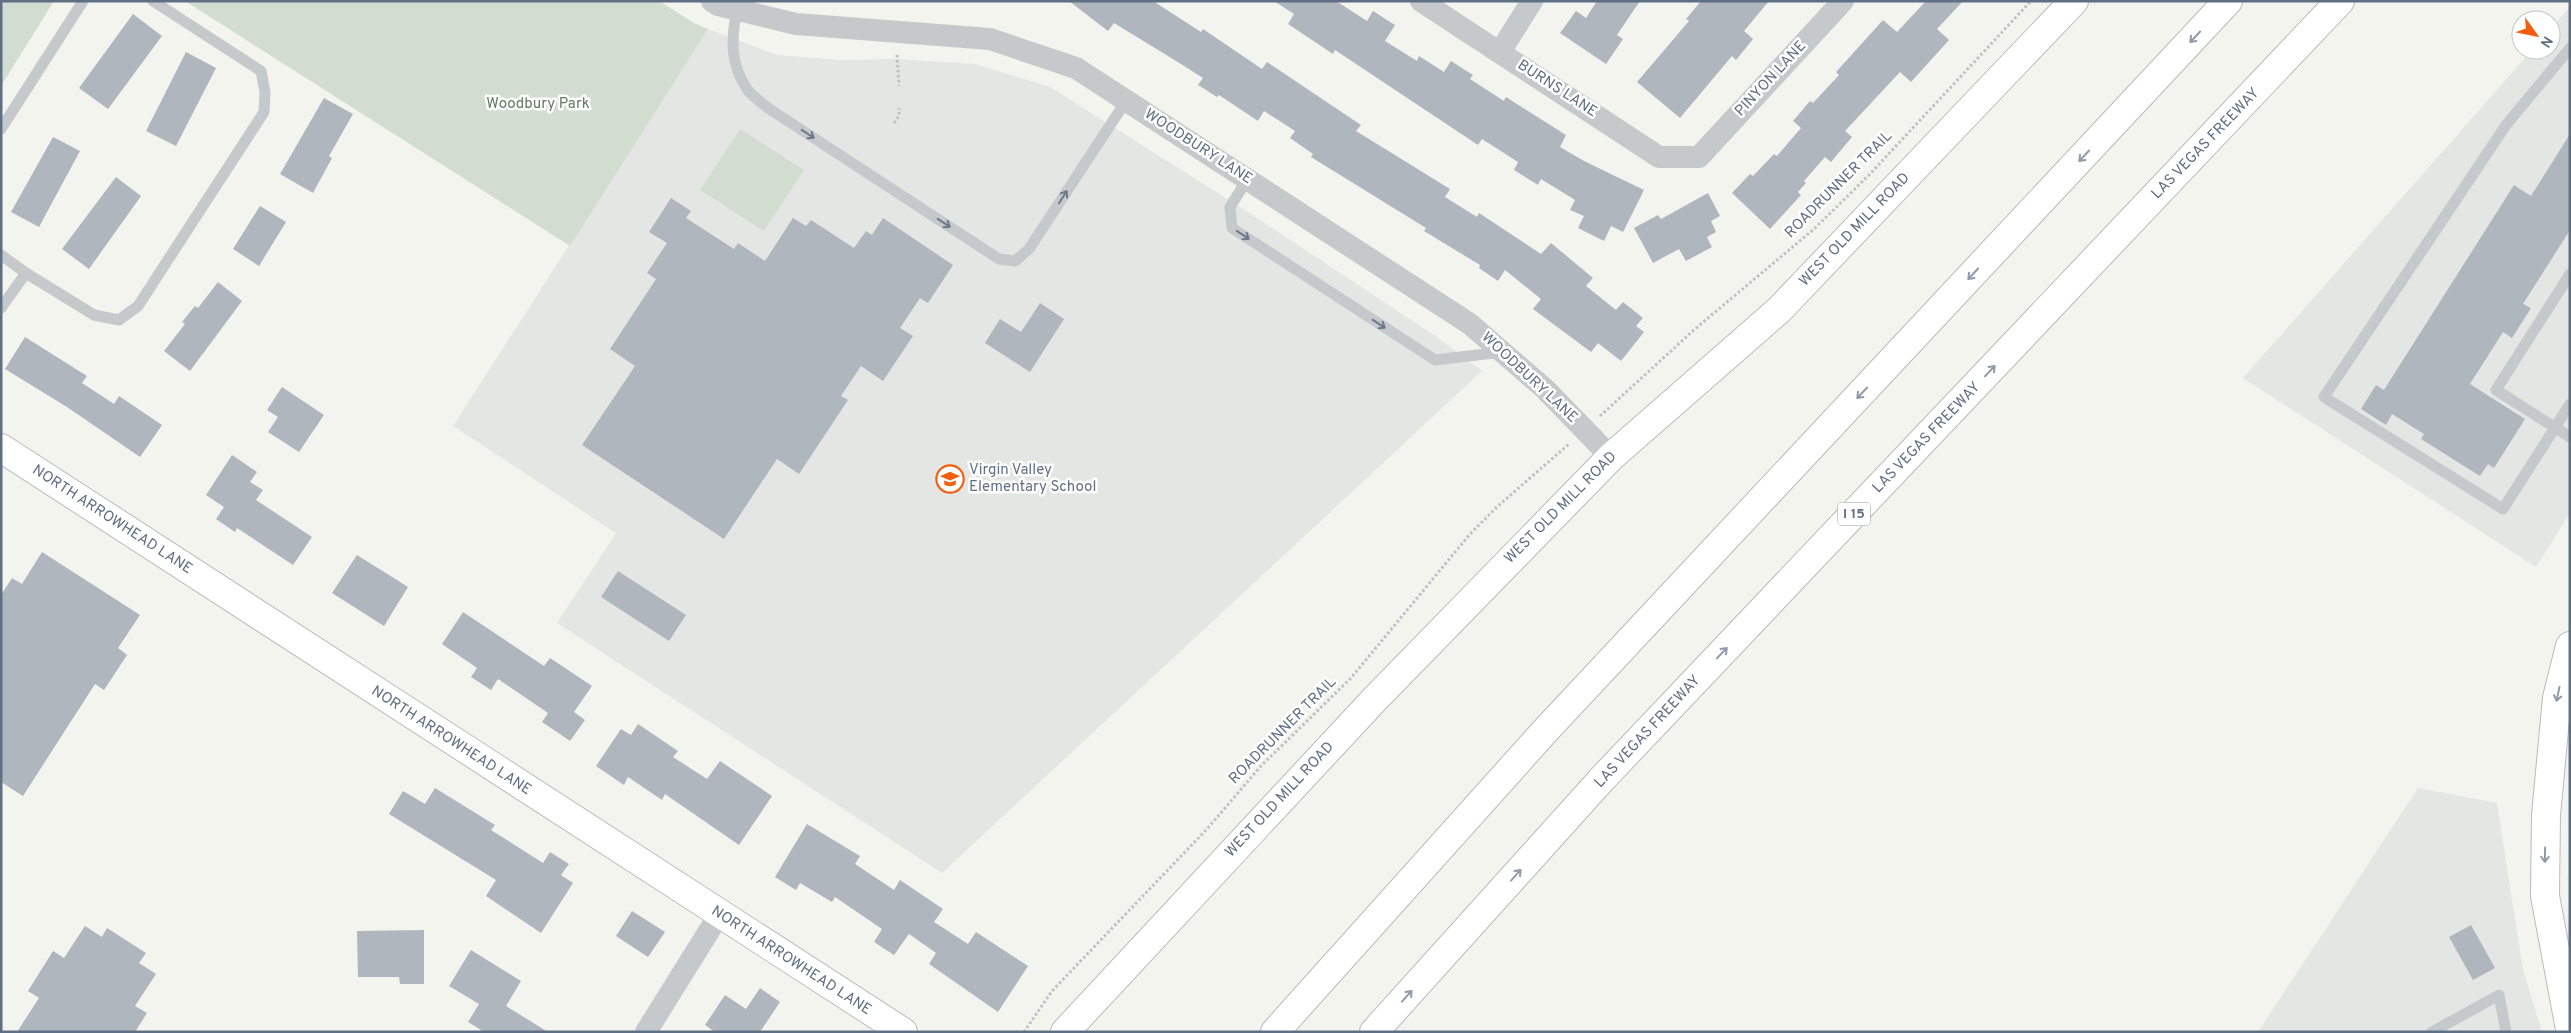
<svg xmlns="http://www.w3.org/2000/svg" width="2571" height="1033" font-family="Overpass,sans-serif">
  <rect width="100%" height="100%" fill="#f4f4ef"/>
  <g fill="#e4e6e3">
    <polygon points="2570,7 2570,513 2536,567 2243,378 2532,50 2551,50 2551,28"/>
    <polygon points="708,29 777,55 841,60 897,59 975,64 1050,87 1248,212 1438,338 1482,371 942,873 557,623 616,533 453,426"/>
    <polygon points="2418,788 2497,803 2523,970 2542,1032 2258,1032"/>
  </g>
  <g fill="#d3dcd0">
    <polygon points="1,1 54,1 1,86"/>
    <polygon points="185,1 659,1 694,23 708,29 570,246"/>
    <polygon points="740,129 804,170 764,231 700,190"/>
  </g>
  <g fill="#b0b6bd">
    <polygon points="1069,1 1153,1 1201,32 1203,29 1262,69 1267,62 1361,125 1356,131 1450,189 1445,197 1477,217 1479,213 1541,254 1551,243 1593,278 1586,286 1616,310 1623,302 1643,318 1636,326 1644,332 1621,361 1598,343 1591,352 1533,309 1541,299 1505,270 1498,281 1479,268 1480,265 1424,231 1426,228 1311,157 1313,154 1290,138 1295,131 1264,111 1258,121 1219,95 1217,97 1198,85 1203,78 1181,64 1114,23 1108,31"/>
    <polygon points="1274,1 1336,1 1367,21 1373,11 1395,25 1385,41 1417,61 1419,56 1444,72 1451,61 1473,75 1470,79 1504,101 1506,97 1566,135 1560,147 1584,161 1644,190 1623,232 1611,226 1604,241 1578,228 1584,216 1570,210 1575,200 1541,179 1538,185 1514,170 1518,162 1482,139 1478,145 1335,50 1333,54 1288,24 1294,14"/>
    <polygon points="1597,1 1640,1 1617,35 1623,39 1606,64 1560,33 1576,11 1586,18"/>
    <polygon points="1701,1 1769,1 1744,31 1753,39 1736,60 1732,56 1680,118 1637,82 1689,21 1686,19"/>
    <polygon points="1926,1 1963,1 1937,29 1949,40 1911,82 1900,72 1845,131 1852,137 1831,162 1825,157 1804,181 1806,183 1798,192 1801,195 1770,229 1732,193 1750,174 1753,176 1774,154 1777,156 1801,128 1793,121 1810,101 1813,103 1839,75 1836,72 1883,20 1897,32"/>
    <polygon points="133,14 162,36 108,109 79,88"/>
    <polygon points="186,52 216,68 176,146 146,131"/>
    <polygon points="324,98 353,114 329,156 332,158 313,193 280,174"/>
    <polygon points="2570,134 2570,230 2523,304 2531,308 2512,338 2503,332 2470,384 2525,419 2494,468 2488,464 2480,476 2421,439 2424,434 2392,414 2386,425 2361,409 2376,385 2384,390 2514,185 2531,196"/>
    <polygon points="53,137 80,151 39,227 11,212"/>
    <polygon points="116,177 141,196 89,269 62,249"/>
    <polygon points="1708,193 1720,216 1711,221 1716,232 1707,237 1712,247 1686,261 1679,249 1653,263 1634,228 1658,215 1661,219"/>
    <polygon points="671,198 691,211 686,218 734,249 738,243 765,261 793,218 806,226 811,220 854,248 866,231 872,235 883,218 953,265 928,303 920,298 900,328 913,336 883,381 861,366 841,396 848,400 799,474 777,459 724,539 582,445 635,366 610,349 656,279 647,273 667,243 649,232"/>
    <polygon points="260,206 286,222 259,266 233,249"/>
    <polygon points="218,282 242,301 190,371 164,351 185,324 182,322 195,306 198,308"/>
    <polygon points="1040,303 1064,319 1030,372 985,343 1000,319 1021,332"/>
    <polygon points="25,337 87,376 82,383 114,404 119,396 162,425 140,457 67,407 5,369"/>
    <polygon points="282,387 324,415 299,452 268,432 278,417 267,410"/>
    <polygon points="232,455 257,472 250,482 263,490 256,500 312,537 293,565 237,528 235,532 216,519 224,507 206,495"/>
    <polygon points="42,552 140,615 118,648 127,655 104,690 95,684 23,796 1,782 1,595 12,578 22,584"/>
    <polygon points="357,555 408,587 384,626 332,593"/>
    <polygon points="618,571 686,615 669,641 601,597"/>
    <polygon points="463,612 544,666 550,658 592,686 574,712 585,720 570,741 542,722 548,713 498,679 491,690 471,677 477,668 442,644"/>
    <polygon points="638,724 678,751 673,757 707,779 720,761 772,796 739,845 665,794 662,800 628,777 624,785 596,766 621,729 631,735"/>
    <polygon points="435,788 495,825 491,830 543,863 550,852 569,864 561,875 573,883 541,933 486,896 496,880 389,814 403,791 425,804"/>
    <polygon points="807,824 860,856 855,864 894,890 900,880 943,909 934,922 968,944 976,932 1028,966 998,1012 929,964 936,953 909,934 894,955 874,942 882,929 835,897 832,902 800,883 796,890 775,877"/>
    <polygon points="632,911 665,932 648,957 616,936"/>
    <polygon points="2471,925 2495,968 2473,980 2449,937"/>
    <polygon points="85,926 102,937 107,928 146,953 139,963 156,974 135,1006 147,1013 135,1032 17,1032 39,998 28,991 53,951 64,958"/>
    <polygon points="424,930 424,984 400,984 399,977 358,977 357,931"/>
    <polygon points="471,950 521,981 506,1006 548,1032 484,1032 468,1022 479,1004 449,986"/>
    <polygon points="760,988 780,1002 760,1032 715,1032 705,1025 725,995 746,1009"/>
  </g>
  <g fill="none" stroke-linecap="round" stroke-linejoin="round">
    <g stroke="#b7bbc1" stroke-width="30">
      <g id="secondary">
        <polyline points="1,448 903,1032"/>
        <polyline points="2570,646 2557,698 2546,815 2545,896 2570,1029"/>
        <polyline points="1065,1032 1374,700 1611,457 1779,310 2074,1"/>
      </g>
    </g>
    <g stroke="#b7babd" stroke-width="30">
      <g id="highway">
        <polyline points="1275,1032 1545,731 2228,1"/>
        <polyline points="1374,1032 1602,779 2340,1"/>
      </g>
    </g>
    <g stroke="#bec0c2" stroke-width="3" stroke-dasharray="2.5 2.5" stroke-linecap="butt">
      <polyline points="897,55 899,86"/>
      <polyline points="894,123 899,116 899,108"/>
      <polyline points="1600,416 1695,329 1814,229 1869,175 2031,1"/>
      <polyline points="1024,1032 1052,991 1207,829 1261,766 1351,678 1470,534 1498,506 1569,444"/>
    </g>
    <g stroke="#c6c9cc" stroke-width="11">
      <path d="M737,10C731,38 730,64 747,89C752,96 761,102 768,108L999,259L1015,261L1029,249L1126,101"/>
      <polyline points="2570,48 2506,125 2324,397 2503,509 2570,404"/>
      <polyline points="1,129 83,1"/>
      <polyline points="1247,180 1230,207 1232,228 1435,360 1502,352"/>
      <polyline points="1,255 26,273"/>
      <polyline points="2570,274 2496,390 2570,437"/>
      <polyline points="1,308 26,273 94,315 119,320 138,306 264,112 265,92 261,71 153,1"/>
      <polyline points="2432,1032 2499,995 2506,1032"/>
    </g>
    <g stroke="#c6c9cc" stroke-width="22">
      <polyline points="712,1 718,5 796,24 990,39 1076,68 1470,324 1545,389 1611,457"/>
      <polyline points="1421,1 1659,157 1699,157 1843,1"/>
      <polyline points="1500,52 1532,1"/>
      <polyline points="646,1032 719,915"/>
    </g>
    <use href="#secondary" stroke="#fff" stroke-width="28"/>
    <use href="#highway" stroke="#fff" stroke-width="28"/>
  </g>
  <defs><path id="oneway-shaft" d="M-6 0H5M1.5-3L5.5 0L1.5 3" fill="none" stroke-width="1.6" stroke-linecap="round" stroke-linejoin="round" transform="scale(1.25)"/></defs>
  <g stroke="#909ba9">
    <use href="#oneway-shaft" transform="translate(2195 37) rotate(133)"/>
    <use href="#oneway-shaft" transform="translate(2084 156) rotate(133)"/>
    <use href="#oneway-shaft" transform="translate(1973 274) rotate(133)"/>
    <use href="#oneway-shaft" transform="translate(1990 371) rotate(-46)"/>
    <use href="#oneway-shaft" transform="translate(1862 393) rotate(133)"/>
    <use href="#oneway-shaft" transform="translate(1722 653) rotate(-46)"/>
    <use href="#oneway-shaft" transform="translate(2558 694) rotate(102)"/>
    <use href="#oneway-shaft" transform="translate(2545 855) rotate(91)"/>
    <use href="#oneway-shaft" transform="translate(1516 875) rotate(-48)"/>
    <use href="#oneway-shaft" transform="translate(1407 996) rotate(-48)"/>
  </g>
  <g stroke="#6a798b">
    <use href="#oneway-shaft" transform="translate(808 134) rotate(33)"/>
    <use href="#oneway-shaft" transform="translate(1063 197) rotate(-57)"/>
    <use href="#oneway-shaft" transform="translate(944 223) rotate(33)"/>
    <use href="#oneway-shaft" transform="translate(1243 235) rotate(33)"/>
    <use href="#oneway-shaft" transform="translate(1379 324) rotate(33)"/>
  </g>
  <defs>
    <g id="school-ring" transform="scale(1.4375)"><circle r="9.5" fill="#fff" stroke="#f45d10" stroke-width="1.5"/><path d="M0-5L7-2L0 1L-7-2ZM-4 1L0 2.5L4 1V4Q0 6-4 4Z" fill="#f45d10"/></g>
  </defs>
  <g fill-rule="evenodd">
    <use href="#school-ring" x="950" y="479"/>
  </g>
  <g text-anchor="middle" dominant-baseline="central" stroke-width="5" stroke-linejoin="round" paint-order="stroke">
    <rect fill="#fff" stroke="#909ba9" stroke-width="1" x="1838" y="502.5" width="32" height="23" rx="4"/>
    <g font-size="14" font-weight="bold" fill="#607084">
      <text x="1854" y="514">I 15</text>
    </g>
    <g font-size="15" fill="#607084" stroke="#fff">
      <text transform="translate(1771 79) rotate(-47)">PINYON LANE</text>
      <text transform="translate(1557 89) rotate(33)">BURNS LANE</text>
      <text transform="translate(2206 144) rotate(-46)">LAS VEGAS FREEWAY</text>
      <text transform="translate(1198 147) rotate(33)">WOODBURY LANE</text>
      <text transform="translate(1839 185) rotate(-45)">ROADRUNNER TRAIL</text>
      <text transform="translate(1855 230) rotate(-46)">WEST OLD MILL ROAD</text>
      <text transform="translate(1529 378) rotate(43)">WOODBURY LANE</text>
      <text transform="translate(1927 438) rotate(-46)">LAS VEGAS FREEWAY</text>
      <text transform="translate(1561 508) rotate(-45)">WEST OLD MILL ROAD</text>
      <text transform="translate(112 520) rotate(33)">NORTH ARROWHEAD LANE</text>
      <text transform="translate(1283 731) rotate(-45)">ROADRUNNER TRAIL</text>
      <text transform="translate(1648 732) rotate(-47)">LAS VEGAS FREEWAY</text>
      <text transform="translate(451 741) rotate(33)">NORTH ARROWHEAD LANE</text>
      <text transform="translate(1280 800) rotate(-47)">WEST OLD MILL ROAD</text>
      <text transform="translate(791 961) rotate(33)">NORTH ARROWHEAD LANE</text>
    </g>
    <g font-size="15" fill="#627a60" stroke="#fff">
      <text x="538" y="104">Woodbury Park</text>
    </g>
    <g font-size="15" fill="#607084" stroke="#fff" text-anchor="start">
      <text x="969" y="470">Virgin Valley<tspan x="969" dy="17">Elementary School</tspan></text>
    </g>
  </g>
  <rect width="2571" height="1033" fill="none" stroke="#607084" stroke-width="5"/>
  <g transform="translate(2536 35) rotate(123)"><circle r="24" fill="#ffffff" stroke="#bfc6ce"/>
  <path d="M0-4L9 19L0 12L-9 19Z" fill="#f45d10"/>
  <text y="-8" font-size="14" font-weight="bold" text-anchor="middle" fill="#607084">N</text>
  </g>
</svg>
